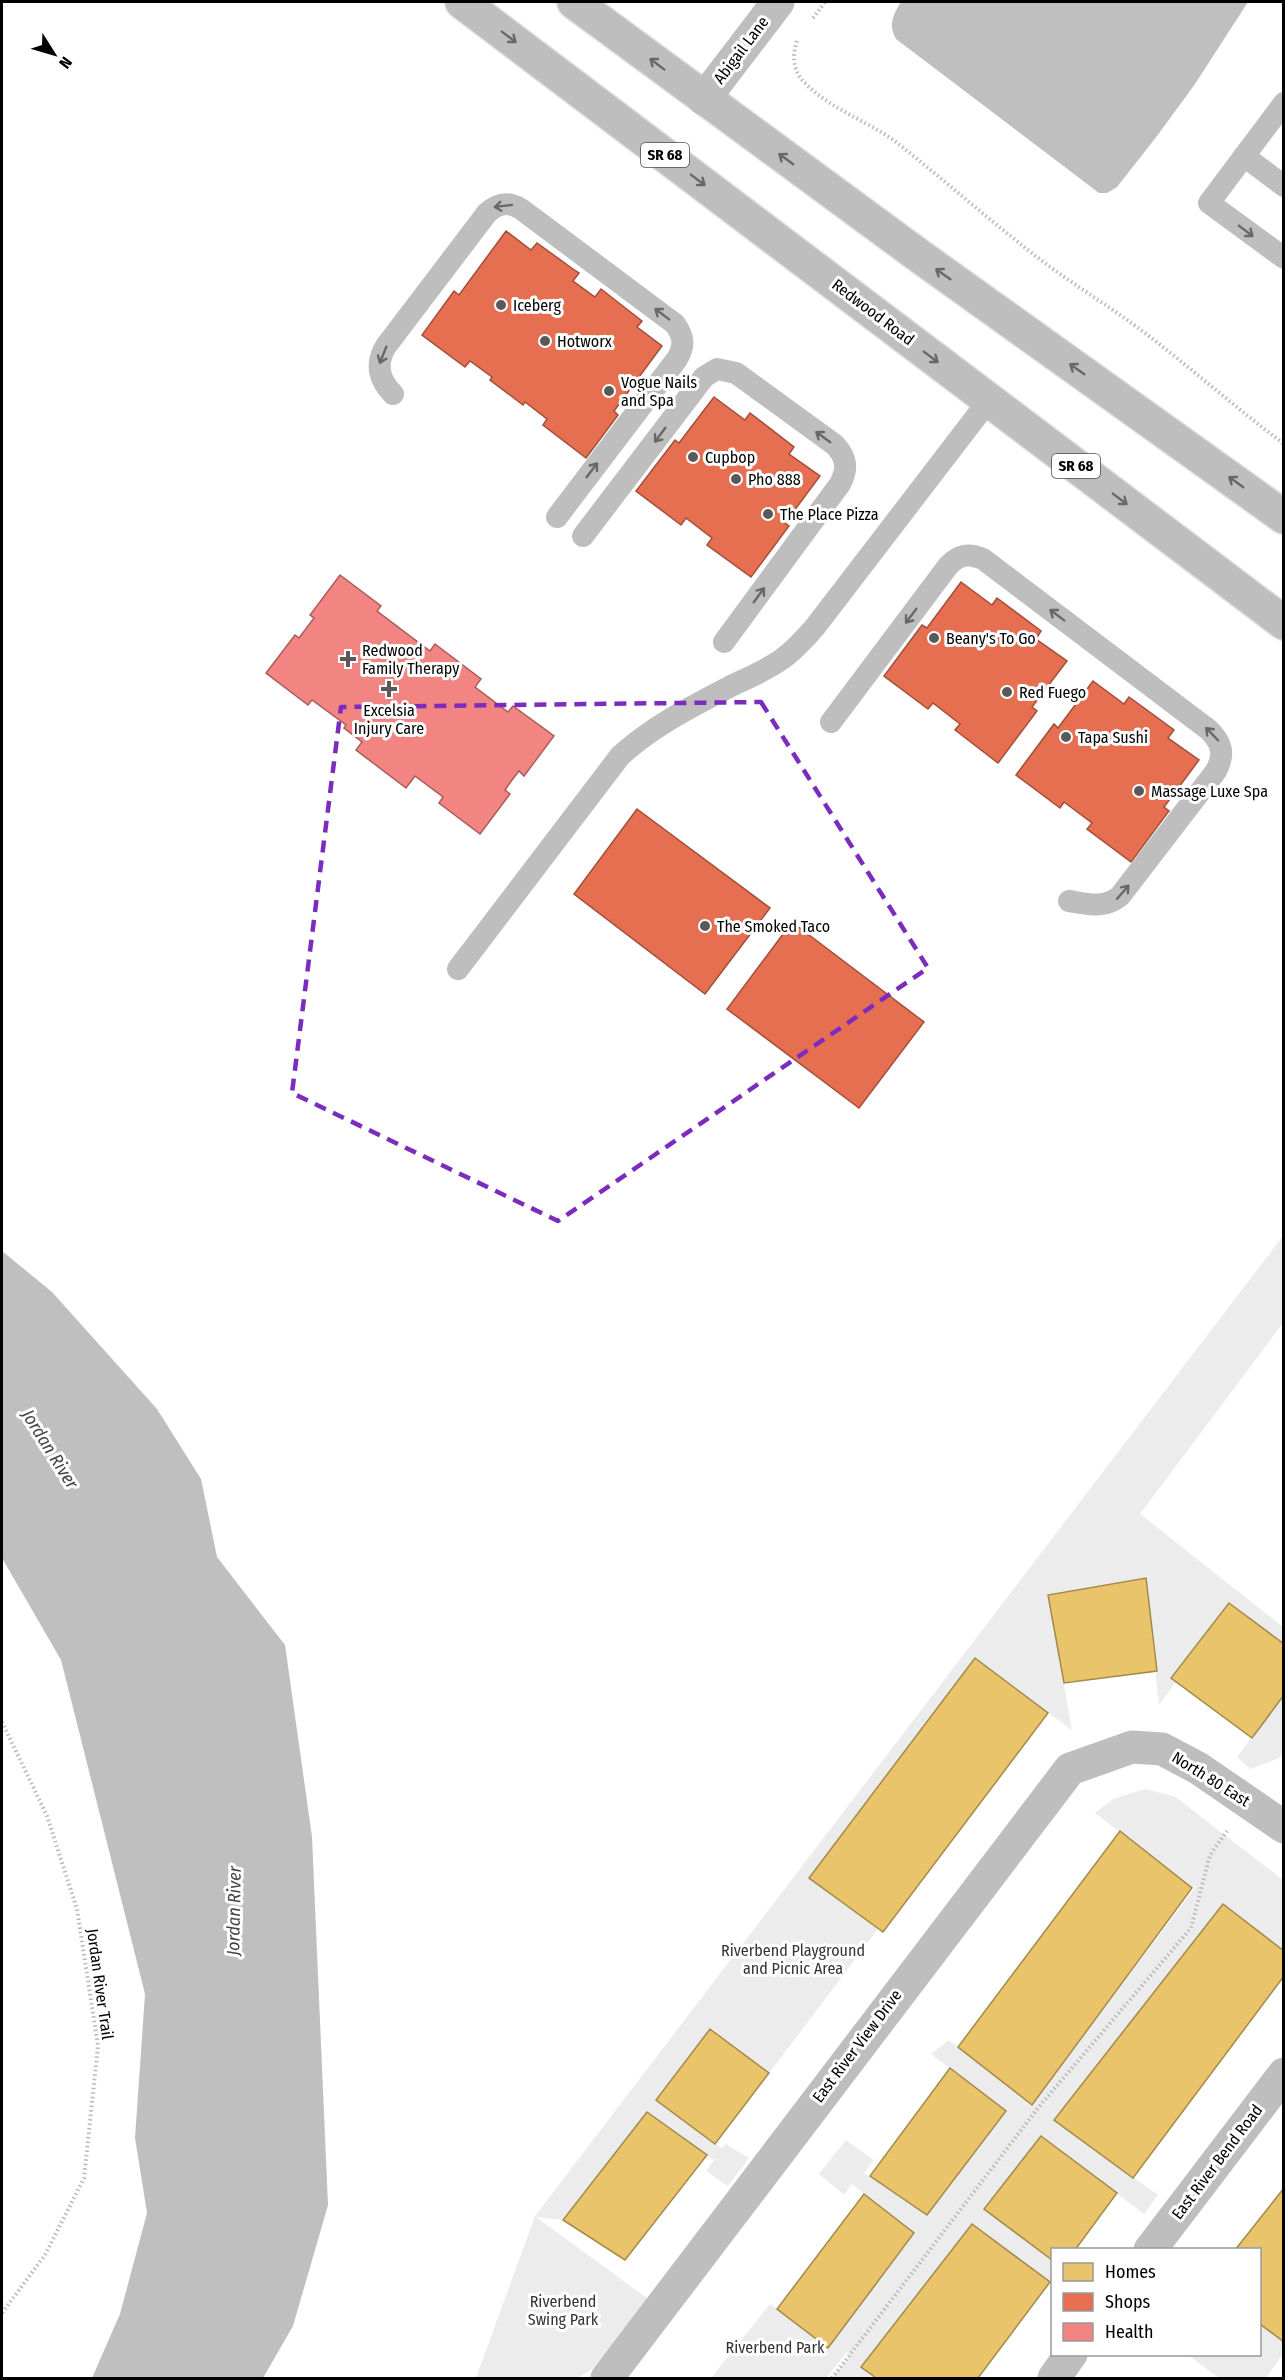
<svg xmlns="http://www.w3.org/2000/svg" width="1285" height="2380" font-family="'Fira Sans Condensed',sans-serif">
  <rect width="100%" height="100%" fill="#fff"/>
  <g fill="#ececec">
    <polygon points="1283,1236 1283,1323 1140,1514 1283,1627 1283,1644 1229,1603 1171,1677 1176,1682 1159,1705 1146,1578 1048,1595 1072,1730 975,1659 810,1878 878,1929 770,2072 711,2028 656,2100 721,2148 726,2144 749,2158 728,2186 706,2171 714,2160 647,2112 563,2220 536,2217 648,2299 593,2368 578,2378 476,2378 535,2216"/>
    <polygon points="1283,1695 1283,1753 1279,1758 1250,1769 1237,1757"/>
    <polygon points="1145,1789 1174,1796 1283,1880 1283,1951 1223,1905 1054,2120 1158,2195 1144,2214 1041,2136 985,2209 1052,2261 1052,2283 972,2224 861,2366 872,2378 832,2378 850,2355 847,2352 826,2378 711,2378 770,2304 828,2347 914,2234 852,2184 844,2195 819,2174 846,2140 874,2160 864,2173 927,2215 1006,2111 931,2054 949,2040 1031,2106 1197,1885 1192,1888 1095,1813 1113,1799"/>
    <polygon points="1260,2324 1283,2342 1283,2354 1266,2378 1219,2378 1188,2355 1260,2354"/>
  </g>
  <g fill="#bfbfbf">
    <path d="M901,2H1248L1195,84L1157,136L1117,187L1107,193H1099L896,39C888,25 893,15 901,2Z"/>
    <polygon points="2,1251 52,1292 157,1409 201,1479 217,1557 285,1645 312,1837 328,2205 293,2326 263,2378 92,2378 120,2314 147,2213 135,2138 145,1994 61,1660 2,1558"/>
  </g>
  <g fill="#e9c46a" stroke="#a3894a" stroke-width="1.5">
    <polygon points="1146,1578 1157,1671 1064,1683 1048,1595"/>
    <polygon points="1229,1603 1284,1644 1284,1695 1252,1738 1171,1678"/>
    <polygon points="975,1658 1048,1713 883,1932 809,1878"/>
    <polygon points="1120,1831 1192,1888 1032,2105 958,2047"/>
    <polygon points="1223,1904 1284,1951 1284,1976 1133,2178 1054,2120"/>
    <polygon points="710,2029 769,2073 715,2144 656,2100"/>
    <polygon points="950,2068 1006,2111 927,2215 870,2176"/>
    <polygon points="647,2112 707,2155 625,2260 563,2220"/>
    <polygon points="1041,2136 1117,2193 1075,2250 1052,2250 1052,2260 984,2209"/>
    <polygon points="1284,2188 1284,2342 1260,2324 1260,2250 1235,2250"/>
    <polygon points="864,2194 914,2233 828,2348 777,2309"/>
    <polygon points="972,2224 1050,2282 978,2378 876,2378 861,2367"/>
  </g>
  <g fill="#e76f51" stroke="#a24e39" stroke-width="1.5">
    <polygon points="506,231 531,250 537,243 573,269 579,273 573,281 595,297 601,289 642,321 637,327 662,346 614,411 618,415 586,458 543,425 547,419 525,402 523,405 490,380 492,377 470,361 465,367 422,335 454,291 459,295"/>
    <polygon points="714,397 745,420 750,413 794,447 789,454 820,476 785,523 789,526 751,577 707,545 712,538 686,518 681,525 636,491 675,440 679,443"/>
    <polygon points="961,582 992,605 997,598 1041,631 1036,639 1067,661 1032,707 1037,711 998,763 955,730 960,724 933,703 928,709 884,676 922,625 927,628"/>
    <polygon points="1093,681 1124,704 1129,697 1174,730 1168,738 1199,760 1164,807 1169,811 1131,862 1087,829 1092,823 1064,802 1060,808 1016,775 1054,724 1058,728"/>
    <polygon points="637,809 770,908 705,994 574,894"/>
    <polygon points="792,922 924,1022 859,1108 727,1009"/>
  </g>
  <polygon fill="#f28482" stroke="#a95c5b" stroke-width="1.5" points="340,575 381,606 377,611 430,651 435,644 481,679 475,687 508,712 513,706 554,736 524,776 519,771 512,780 505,790 510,794 480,834 439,803 443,797 415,776 406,788 356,750 362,742 344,728 346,725 312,700 308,705 266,673 295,635 299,638 314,618 310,615"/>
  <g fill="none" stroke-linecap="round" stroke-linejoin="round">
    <g stroke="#dbdbdb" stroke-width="36">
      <g id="primary">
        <polyline points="462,2 1284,623"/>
        <polyline points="574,2 918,255 1284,517"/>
      </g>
    </g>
    <g stroke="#b9b9b9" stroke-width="4" stroke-dasharray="1.5 3" stroke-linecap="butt">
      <polyline points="813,18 825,2"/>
      <path d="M797,41C792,56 793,72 805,83C830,109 868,121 896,142C939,176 980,212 1023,246C1062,278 1105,303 1145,333C1192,369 1236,408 1284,444"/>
      <polyline points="2,1722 47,1816 77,1909 98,2046 84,2178 45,2255 2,2313"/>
      <polyline points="832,2378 1038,2108 1191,1928 1210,1855 1227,1831"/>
    </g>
    <g stroke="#bebebe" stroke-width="22">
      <polyline points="1284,103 1209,203 1284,258"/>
      <polyline points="1244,156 1284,186"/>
      <path d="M393,394C379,380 375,364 386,346L487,213C498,203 508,201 521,209L675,324C684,337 685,346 677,359L557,517"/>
      <path d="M583,536L704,377L717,369L736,373L835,445C847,458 848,469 840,484L724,642"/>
      <path d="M831,722L948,566C959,554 969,553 983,559L1209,730C1222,743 1225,754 1216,771L1120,896C1104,909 1089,904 1069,901"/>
      <path d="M458,969L620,756C654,725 693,706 733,685C750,677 767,670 782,659C795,650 805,638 815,627L989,400"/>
    </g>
    <g stroke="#bebebe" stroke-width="33">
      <polyline points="704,99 778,2"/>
      <polyline points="1150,2250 1284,2074"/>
      <polyline points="607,2378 1070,1769 1132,1747 1162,1749 1198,1768 1284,1827"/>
      <polyline points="1054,2378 1071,2354"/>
    </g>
    <use href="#primary" stroke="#bebebe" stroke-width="33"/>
  </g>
  <defs><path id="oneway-shaft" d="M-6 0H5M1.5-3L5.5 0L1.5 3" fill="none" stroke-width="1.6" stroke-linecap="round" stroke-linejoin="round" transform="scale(1.5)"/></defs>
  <g stroke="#686868">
    <use href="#oneway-shaft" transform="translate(509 37) rotate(37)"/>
    <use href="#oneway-shaft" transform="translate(657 64) rotate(-143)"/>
    <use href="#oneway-shaft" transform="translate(786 159) rotate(-144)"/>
    <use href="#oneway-shaft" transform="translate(698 180) rotate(37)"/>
    <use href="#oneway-shaft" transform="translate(503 206) rotate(173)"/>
    <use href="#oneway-shaft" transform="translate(1246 231) rotate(37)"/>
    <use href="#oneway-shaft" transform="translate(943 274) rotate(-145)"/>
    <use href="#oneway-shaft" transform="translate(662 314) rotate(-143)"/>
    <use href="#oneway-shaft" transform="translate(383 355) rotate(112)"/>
    <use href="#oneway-shaft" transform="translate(931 357) rotate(37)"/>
    <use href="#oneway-shaft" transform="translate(1077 369) rotate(-145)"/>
    <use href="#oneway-shaft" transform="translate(660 435) rotate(127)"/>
    <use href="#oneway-shaft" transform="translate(823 437) rotate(-144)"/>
    <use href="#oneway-shaft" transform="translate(592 470) rotate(-53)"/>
    <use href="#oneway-shaft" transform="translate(1236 482) rotate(-144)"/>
    <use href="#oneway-shaft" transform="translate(1120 499) rotate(37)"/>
    <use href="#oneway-shaft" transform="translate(759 595) rotate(-54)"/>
    <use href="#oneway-shaft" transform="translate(1057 615) rotate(-143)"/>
    <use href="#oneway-shaft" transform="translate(911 616) rotate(127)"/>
    <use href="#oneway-shaft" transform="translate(1212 734) rotate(-134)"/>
    <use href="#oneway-shaft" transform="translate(1123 892) rotate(-49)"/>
  </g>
  <path fill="none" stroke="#7b2cbf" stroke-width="4.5" stroke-dasharray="12 8" stroke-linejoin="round" d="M761,702L928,968L558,1221L292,1093L341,707Z"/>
  <g fill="#595959" stroke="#fff" stroke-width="2">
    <circle cx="501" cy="305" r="6"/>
    <circle cx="545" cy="341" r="6"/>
    <circle cx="609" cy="391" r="6"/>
    <circle cx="693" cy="457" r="6"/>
    <circle cx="736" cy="479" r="6"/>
    <circle cx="768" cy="514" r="6"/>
    <circle cx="934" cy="638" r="6"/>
    <path d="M345 650h6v6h6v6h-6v6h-6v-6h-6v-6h6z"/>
    <path d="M386 680h6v6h6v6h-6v6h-6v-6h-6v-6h6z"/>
    <circle cx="1007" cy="692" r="6"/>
    <circle cx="1066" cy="737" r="6"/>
    <circle cx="1139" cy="791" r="6"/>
    <circle cx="705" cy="926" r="6"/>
  </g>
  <g text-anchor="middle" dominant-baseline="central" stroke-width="6" stroke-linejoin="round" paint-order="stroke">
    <g fill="#fff" stroke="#4c4c4c" stroke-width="1.5">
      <rect x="641" y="143" width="48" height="24" rx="4.5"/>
      <rect x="1052" y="454" width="48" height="24" rx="4.5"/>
    </g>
    <g font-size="15" font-weight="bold" fill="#000">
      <text x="665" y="155">SR 68</text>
      <text x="1076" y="466">SR 68</text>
    </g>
    <g font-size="16" fill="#000" stroke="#fff">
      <text transform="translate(741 50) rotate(-53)">Abigail Lane</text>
      <text transform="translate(873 312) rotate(37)">Redwood Road</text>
      <text transform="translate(1211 1779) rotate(32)">North 80 East</text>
      <text transform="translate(100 1984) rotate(82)">Jordan River Trail</text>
      <text transform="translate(857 2046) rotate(-53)">East River View Drive</text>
      <text transform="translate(1217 2162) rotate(-53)">East River Bend Road</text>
    </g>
    <g font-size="16" fill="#000" stroke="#fff" text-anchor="start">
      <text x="513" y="305">Iceberg</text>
      <text x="557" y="341">Hotworx</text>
      <text x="621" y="382">Vogue Nails<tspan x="621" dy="18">and Spa</tspan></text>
      <text x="705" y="457">Cupbop</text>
      <text x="748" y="479">Pho 888</text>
      <text x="780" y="514">The Place Pizza</text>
      <text x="946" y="638">Beany's To Go</text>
      <text x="362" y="650">Redwood<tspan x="362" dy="18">Family Therapy</tspan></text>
      <text x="1019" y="692">Red Fuego</text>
      <text x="389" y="710" text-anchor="middle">Excelsia<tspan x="389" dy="18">Injury Care</tspan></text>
      <text x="1078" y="737">Tapa Sushi</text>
      <text x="1151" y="791">Massage Luxe Spa</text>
      <text x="717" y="926">The Smoked Taco</text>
    </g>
    <g font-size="16" fill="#333" stroke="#fff">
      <text x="793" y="1950">Riverbend Playground<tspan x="793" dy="18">and Picnic Area</tspan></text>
      <text x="563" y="2301">Riverbend<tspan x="563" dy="18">Swing Park</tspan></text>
      <text x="775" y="2347">Riverbend Park</text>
    </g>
    <g font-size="18" font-style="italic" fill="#444" stroke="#fff">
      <text transform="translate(50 1449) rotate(58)">Jordan River</text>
      <text transform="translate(234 1911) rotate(-89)">Jordan River</text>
    </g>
  </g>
  <rect width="1285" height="2380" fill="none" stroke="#000000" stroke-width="6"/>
  <rect x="1051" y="2248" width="210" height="108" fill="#ffffff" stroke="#999999" stroke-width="1.5"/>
  <rect x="1063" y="2263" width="30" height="18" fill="#e9c46a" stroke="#999999" stroke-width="1.5"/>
  <text x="1105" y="2278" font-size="18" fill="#000000">Homes</text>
  <rect x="1063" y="2293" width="30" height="18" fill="#e76f51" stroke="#999999" stroke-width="1.5"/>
  <text x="1105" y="2308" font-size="18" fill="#000000">Shops</text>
  <rect x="1063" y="2323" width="30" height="18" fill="#f28482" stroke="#999999" stroke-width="1.5"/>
  <text x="1105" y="2338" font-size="18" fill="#000000">Health</text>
  <g transform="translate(54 54) rotate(127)" stroke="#ffffff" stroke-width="4.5" paint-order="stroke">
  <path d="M0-4.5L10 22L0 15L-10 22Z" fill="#000000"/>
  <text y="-9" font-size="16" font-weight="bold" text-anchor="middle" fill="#000000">N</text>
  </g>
</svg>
